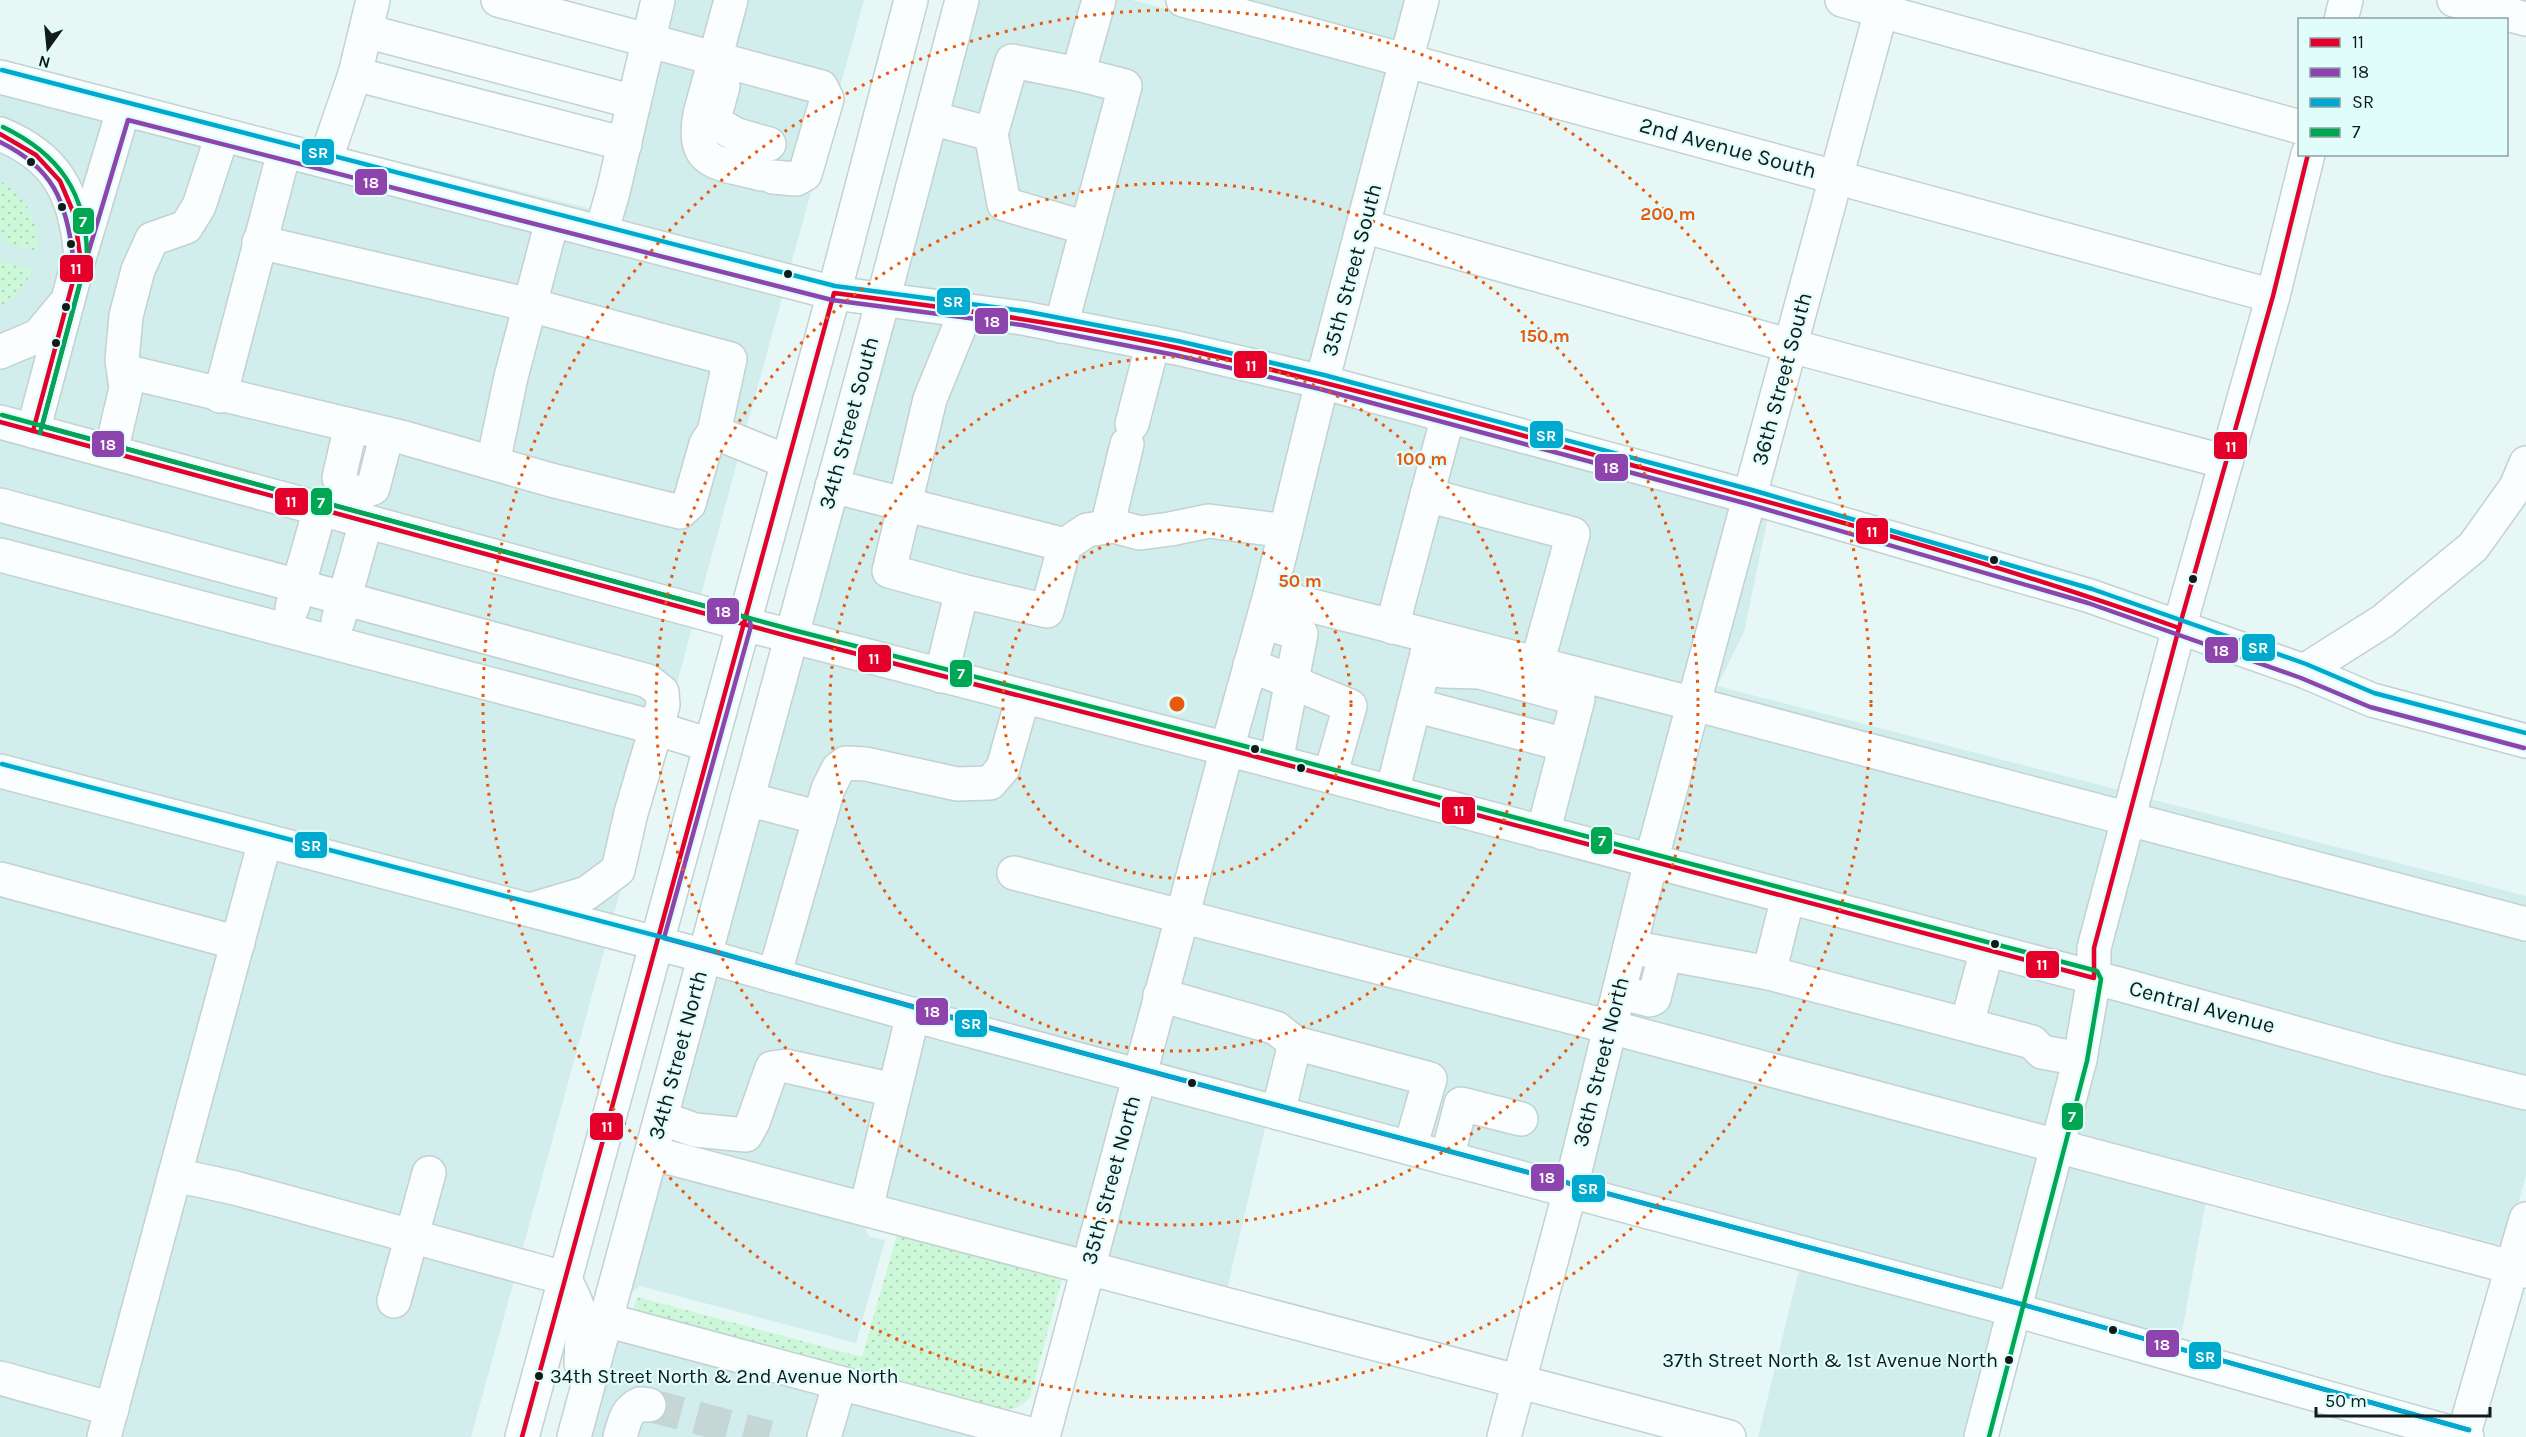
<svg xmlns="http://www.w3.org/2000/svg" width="2526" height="1437" font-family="Karla,sans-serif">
  <defs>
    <pattern id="grass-dots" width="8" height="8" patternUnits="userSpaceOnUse" patternTransform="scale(1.5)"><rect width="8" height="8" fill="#ccf8d9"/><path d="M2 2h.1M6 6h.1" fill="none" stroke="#aed4ba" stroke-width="1.8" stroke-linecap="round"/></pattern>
  </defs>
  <rect width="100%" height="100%" fill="#e6f7f6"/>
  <g fill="#d1edec">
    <polygon points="663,0 864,0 790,268 0,62 607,213"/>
    <polygon points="975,0 1132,0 1392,70 1314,366 898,289"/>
    <polygon points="1235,0 1410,0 1398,44"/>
    <polygon points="0,91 783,294 700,598 0,408"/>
    <polygon points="891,315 1020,332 1308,392 1218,733 806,628"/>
    <polygon points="1331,398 1735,507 1643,845 1242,739"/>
    <polygon points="0,436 693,624 613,918 0,758"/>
    <polygon points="1758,513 1768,517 1744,632 1717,686 2123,791 2083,961 1666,851"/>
    <polygon points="799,654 1211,759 1131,1060 720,946"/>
    <polygon points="1235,765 1636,871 1561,1174 1154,1066"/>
    <polygon points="0,785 606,944 471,1437 0,1437"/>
    <polygon points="2147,798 2526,896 2526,1080 2108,968 2106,948"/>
    <polygon points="1660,877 2082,989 2006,1294 1584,1181"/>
    <polygon points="713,972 1124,1086 1071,1271 862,1221 869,1237 885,1240 856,1343 640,1286 627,1295"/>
    <polygon points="2105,995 2526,1107 2526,1176 2506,1246 2212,1168 2180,1342 2031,1295"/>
    <polygon points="1147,1092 1266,1124 1226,1293 1099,1272"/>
    <polygon points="1800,1266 2000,1320 1969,1437 1758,1437"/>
    <polygon points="615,1336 990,1437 589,1437"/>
  </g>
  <g fill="url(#grass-dots)">
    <path d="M0,181C26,196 39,221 38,251L2,242L3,236L0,232Z"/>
    <polygon points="0,261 34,270 17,295 0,307"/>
    <path d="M898,1231L1061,1274L1062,1279L1030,1397C1019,1410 1009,1411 993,1409L633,1310L637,1297L862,1357Z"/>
  </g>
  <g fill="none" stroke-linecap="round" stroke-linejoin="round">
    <polyline stroke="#c6d6d5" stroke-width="33" stroke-dasharray="33 16" stroke-linecap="butt" points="649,1405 769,1437"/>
    <g stroke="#c4d1d1" stroke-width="36">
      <g id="minor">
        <polyline points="498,0 821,87 827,99 805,174 796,179 773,177"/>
        <path d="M731,0L700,114C690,167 719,162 761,174"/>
        <polyline points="1183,0 2273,296"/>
        <polyline points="1842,0 2300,127"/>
        <polyline points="2454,0 2526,19"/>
        <polyline points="2341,20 2346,0"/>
        <polyline points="366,31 634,102"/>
        <polyline points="355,74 625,144"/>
        <polyline points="723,86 715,115 719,125 737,135 769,144"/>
        <polyline points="931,118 991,134 1004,204 1086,228"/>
        <path d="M0,134C54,156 74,190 80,248"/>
        <polyline points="991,134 1012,61 1078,74"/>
        <polyline points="325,161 355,74 373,0"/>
        <polyline points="1363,226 1791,346 2226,462"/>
        <polyline points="601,233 613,192 658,0"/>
        <polyline points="1061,326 1125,86 1078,74 1099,0"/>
        <polyline points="0,352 38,336 63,306"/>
        <polyline points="124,371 405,438 551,480 680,512 689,504 706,444 714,432 730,359 530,305 259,242"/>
        <polyline points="220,396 284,152"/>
        <polyline points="0,422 744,624"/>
        <polyline points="1132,424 1153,343"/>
        <polyline points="351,425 339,478 352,496"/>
        <polyline points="33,431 80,255 123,111"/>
        <polyline points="714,432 788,462"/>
        <polyline points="111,452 126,388 122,360 126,316 138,270 152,239 186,227 199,206 222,136"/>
        <polyline points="493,463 511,377 552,221"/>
        <polyline points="832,486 1065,545"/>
        <polyline points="1427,495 1573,534 1537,664"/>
        <polyline points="352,496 373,488 387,434"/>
        <polyline points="0,505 648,681 662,692 663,705 631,813 618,870 587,893 530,910"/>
        <polyline points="1107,527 1127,444"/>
        <polyline points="0,555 642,724 710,745"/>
        <polyline points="962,591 889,571 930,399 966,311"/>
        <polyline points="1270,595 1694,704 2526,924"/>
        <polyline points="292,608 320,509"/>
        <polyline points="338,621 366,522"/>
        <polyline points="1263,622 1301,634 1276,762"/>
        <polyline points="1392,627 1448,416"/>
        <polyline points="1250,665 1350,706 1330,776"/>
        <polyline points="1424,668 1443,671 1480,672 1578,699 1543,833"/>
        <polyline points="2304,671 2383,621 2473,547 2516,487 2526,463"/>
        <polyline points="941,676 962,591 1047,611 1065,545 1087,530 1114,526 1140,533 1170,529 1209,521 1286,531"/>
        <polyline points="1414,705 1566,745"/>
        <polyline points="1392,793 1429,646"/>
        <polyline points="747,799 820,818"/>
        <polyline points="1014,873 1610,1027 2526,1271"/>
        <polyline points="0,879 238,943"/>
        <polyline points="1630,947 1769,973 1788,897"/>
        <polyline points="1769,973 2032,1042 2042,1052 2080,1059"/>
        <polyline points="774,976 828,789 838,769 846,763 866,764 957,784 990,783 1003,768 1023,697"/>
        <polyline points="1619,992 1650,1000 1654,998 1665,955"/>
        <polyline points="1160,995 1276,1028 1295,1043 1430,1079 1410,1148"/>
        <polyline points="1967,1024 1987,950"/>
        <polyline points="1278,1113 1295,1043"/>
        <polyline points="661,1118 695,1130 746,1135 753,1122 772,1068 786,1066 894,1090"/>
        <polyline points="652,1153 1729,1437"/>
        <polyline points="1447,1158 1461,1104 1521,1119"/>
        <polyline points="175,1175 235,1188 564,1278"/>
        <polyline points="866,1209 913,1014"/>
        <polyline points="394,1301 429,1173"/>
        <polyline points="606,1320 1041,1437"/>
        <polyline points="0,1378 112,1409"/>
        <polyline points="104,1437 265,841"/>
        <path d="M620,1437C624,1423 626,1410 640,1404L649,1405"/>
        <polyline points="824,1437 840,1383"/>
        <polyline points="1043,1437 1227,749 1270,595 1322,382 1422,0"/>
        <polyline points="1504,1437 1570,1191 1651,861 1884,0"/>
        <polyline points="1981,1437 2080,1059 2094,978 2094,948 2179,628 2273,296 2308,154"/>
        <polyline points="2463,1437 2526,1219"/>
      </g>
    </g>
    <g stroke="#c4d1d1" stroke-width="36">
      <g id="major">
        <polyline points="0,77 834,293 1023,318 1177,348 1322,382 1750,497 2090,596 2304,671 2372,700 2526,741"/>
        <polyline points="744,624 1227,749 2126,986 2389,1059 2526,1093"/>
        <polyline points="0,771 705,956 946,1024 2015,1310 2467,1437"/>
      </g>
    </g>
    <g stroke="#c4d1d1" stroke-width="36">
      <g id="highway">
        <path d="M564,1278C584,1315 583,1321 581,1363"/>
        <polyline points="522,1437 834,293 911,0"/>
        <polyline points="574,1437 883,300 962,0"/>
      </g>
    </g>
    <use href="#minor" stroke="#fbfefe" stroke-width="33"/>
    <use href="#major" stroke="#fbfefe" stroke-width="33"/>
    <use href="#highway" stroke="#fbfefe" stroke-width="33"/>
    <g stroke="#e0fdfc" stroke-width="9">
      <g id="bus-1">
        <polyline points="0,134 36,155 60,181 74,214 80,255 33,431"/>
        <polyline points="0,422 791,637 1227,749 2094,978 2094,948 2179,628 2273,296 2308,154"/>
        <path d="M522,1437L834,293C949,308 1064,323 1178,348C1328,381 1476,423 1624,463C1810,513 1998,563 2179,628"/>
      </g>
    </g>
    <g stroke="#e0fdfc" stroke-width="9">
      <g id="bus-2">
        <path d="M0,142C53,168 66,200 73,256"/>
        <polyline points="2469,1430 2017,1303 1141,1069 664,938 751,626 749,618 42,426 87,257 128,120 832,300 1022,325 1175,355 1320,389 1748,504 2088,603 2301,678 2370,707 2524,748"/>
      </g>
    </g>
    <g stroke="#e0fdfc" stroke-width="9">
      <g id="bus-3">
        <polyline points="2,70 835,286 1024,311 1178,341 1324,375 1752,490 2092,589 2306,664 2374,693 2526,733"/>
        <polyline points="2,764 707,949 948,1017 2017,1303 2469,1430"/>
      </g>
    </g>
    <g stroke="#e0fdfc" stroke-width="9">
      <g id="bus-4">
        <path d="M3,127C59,154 87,193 87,257L40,433"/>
        <polyline points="2,415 793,630 1229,742 2097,971 2101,979 2087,1061 1989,1437"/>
      </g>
    </g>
    <use href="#bus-1" stroke="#e4002b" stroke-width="4.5"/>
    <use href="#bus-2" stroke="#8e44ad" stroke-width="4.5"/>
    <use href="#bus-3" stroke="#00a9ce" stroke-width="4.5"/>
    <use href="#bus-4" stroke="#00a651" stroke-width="4.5"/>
  </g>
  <g fill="none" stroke="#e8590c" stroke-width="3" stroke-dasharray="3 6">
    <circle cx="1177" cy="704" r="174"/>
    <circle cx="1177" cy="704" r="347"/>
    <circle cx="1177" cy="704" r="521"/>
    <circle cx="1177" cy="704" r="694"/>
  </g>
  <g fill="#101b1a" stroke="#e0fdfc" stroke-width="2">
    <circle cx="31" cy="162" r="5"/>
    <circle cx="62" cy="207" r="5"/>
    <circle cx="71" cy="244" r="5"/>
    <circle cx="788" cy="274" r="5"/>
    <circle cx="66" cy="307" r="5"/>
    <circle cx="56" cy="343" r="5"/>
    <circle cx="1994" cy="560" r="5"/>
    <circle cx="2193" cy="579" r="5"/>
    <circle cx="1255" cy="749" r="5"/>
    <circle cx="1301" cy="768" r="5"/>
    <circle cx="1995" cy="944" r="5"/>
    <circle cx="1192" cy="1083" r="5"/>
    <circle cx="2113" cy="1330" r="5"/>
    <circle cx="2009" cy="1360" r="5"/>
    <circle cx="539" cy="1376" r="5"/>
  </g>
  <g text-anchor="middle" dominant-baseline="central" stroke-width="4.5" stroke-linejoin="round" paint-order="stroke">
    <g font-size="20" fill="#101b1a" stroke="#e0fdfc" text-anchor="end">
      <text x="1998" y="1360">37th Street North &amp; 1st Avenue North</text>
      <text x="550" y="1376" text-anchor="start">34th Street North &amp; 2nd Avenue North</text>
    </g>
    <g font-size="22" fill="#101b1a" stroke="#e0fdfc">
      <text transform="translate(1728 148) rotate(15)">2nd Avenue South</text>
      <text transform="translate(1352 270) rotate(-75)">35th Street South</text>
      <text transform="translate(1782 379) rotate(-75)">36th Street South</text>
      <text transform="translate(849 423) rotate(-75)">34th Street South</text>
      <text transform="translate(2202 1007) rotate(15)">Central Avenue</text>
      <text transform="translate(678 1055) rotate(-75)">34th Street North</text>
      <text transform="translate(1601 1062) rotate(-76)">36th Street North</text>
      <text transform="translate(1111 1180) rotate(-75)">35th Street North</text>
    </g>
  </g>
  <circle cx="1177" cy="704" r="9" fill="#e8590c" stroke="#e0fdfc" stroke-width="3"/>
  <g font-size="18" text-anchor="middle" font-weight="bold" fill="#e8590c" stroke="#e0fdfc" stroke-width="4.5" stroke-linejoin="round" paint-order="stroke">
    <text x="1668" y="220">200 m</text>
    <text x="1545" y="342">150 m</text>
    <text x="1422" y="465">100 m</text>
    <text x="1300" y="587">50 m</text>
  </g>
  <g stroke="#e0fdfc" stroke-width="2">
    <rect x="301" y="138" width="34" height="28" rx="6" fill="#00a9ce"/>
    <rect x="354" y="168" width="34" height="28" rx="6" fill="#8e44ad"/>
    <rect x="72" y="207" width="23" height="28" rx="6" fill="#00a651"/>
    <rect x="59" y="254" width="35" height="29" rx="6" fill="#e4002b"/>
    <rect x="936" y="287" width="35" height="29" rx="6" fill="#00a9ce"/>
    <rect x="974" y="307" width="35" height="28" rx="6" fill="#8e44ad"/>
    <rect x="1233" y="350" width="35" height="29" rx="6" fill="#e4002b"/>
    <rect x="1529" y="420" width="35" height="29" rx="6" fill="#00a9ce"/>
    <rect x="91" y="430" width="34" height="28" rx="6" fill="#8e44ad"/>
    <rect x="2213" y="431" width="35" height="29" rx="6" fill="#e4002b"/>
    <rect x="1594" y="453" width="35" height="29" rx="6" fill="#8e44ad"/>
    <rect x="274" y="487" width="35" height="29" rx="6" fill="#e4002b"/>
    <rect x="310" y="487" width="23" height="29" rx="6" fill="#00a651"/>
    <rect x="1855" y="517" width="34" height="28" rx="6" fill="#e4002b"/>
    <rect x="706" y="597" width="34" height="28" rx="6" fill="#8e44ad"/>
    <rect x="2241" y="633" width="35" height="29" rx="6" fill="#00a9ce"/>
    <rect x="2204" y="636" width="35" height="28" rx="6" fill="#8e44ad"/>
    <rect x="857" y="644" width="35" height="29" rx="6" fill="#e4002b"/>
    <rect x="949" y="659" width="24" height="29" rx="6" fill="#00a651"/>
    <rect x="1441" y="796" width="35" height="29" rx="6" fill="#e4002b"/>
    <rect x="1590" y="826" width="23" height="29" rx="6" fill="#00a651"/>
    <rect x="294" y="831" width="34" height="28" rx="6" fill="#00a9ce"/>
    <rect x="2025" y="950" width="35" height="29" rx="6" fill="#e4002b"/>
    <rect x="915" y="997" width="34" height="29" rx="6" fill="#8e44ad"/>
    <rect x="954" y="1009" width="34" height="29" rx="6" fill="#00a9ce"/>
    <rect x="2061" y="1102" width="23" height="29" rx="6" fill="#00a651"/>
    <rect x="589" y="1112" width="35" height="29" rx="6" fill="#e4002b"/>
    <rect x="1530" y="1163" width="35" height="29" rx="6" fill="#8e44ad"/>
    <rect x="1571" y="1174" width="35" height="29" rx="6" fill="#00a9ce"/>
    <rect x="2145" y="1329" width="35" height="29" rx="6" fill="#8e44ad"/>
    <rect x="2188" y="1341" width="34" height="29" rx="6" fill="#00a9ce"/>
  </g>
  <g font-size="16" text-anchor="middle" font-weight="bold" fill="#fff">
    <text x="318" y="158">SR</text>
    <text x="371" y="188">18</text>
    <text x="83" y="227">7</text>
    <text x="76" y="274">11</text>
    <text x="953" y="307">SR</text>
    <text x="992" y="327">18</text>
    <text x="1251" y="371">11</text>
    <text x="1546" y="441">SR</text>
    <text x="108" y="450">18</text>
    <text x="2231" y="452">11</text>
    <text x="1611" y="473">18</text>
    <text x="291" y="507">11</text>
    <text x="321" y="508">7</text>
    <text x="1872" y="537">11</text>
    <text x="723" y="617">18</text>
    <text x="2258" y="653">SR</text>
    <text x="2221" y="656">18</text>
    <text x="874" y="664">11</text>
    <text x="961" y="679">7</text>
    <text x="1459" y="816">11</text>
    <text x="1602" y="846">7</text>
    <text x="311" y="851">SR</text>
    <text x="2042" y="970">11</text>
    <text x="932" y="1017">18</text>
    <text x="971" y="1029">SR</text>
    <text x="2072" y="1122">7</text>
    <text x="607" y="1132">11</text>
    <text x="1547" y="1183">18</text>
    <text x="1588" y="1194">SR</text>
    <text x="2162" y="1350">18</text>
    <text x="2205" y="1362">SR</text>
  </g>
  <rect x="2298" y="18" width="210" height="138" fill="#e0fdfc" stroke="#8da3a2" stroke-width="1.5"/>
  <rect x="2310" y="38" width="30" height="9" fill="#e4002b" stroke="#8da3a2" stroke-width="1.5"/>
  <text x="2352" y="48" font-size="18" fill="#101b1a">11</text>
  <rect x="2310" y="68" width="30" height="9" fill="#8e44ad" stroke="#8da3a2" stroke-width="1.5"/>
  <text x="2352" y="78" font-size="18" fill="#101b1a">18</text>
  <rect x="2310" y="98" width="30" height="9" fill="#00a9ce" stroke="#8da3a2" stroke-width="1.5"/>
  <text x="2352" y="108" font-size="18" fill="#101b1a">SR</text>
  <rect x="2310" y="128" width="30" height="9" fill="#00a651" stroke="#8da3a2" stroke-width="1.5"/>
  <text x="2352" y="138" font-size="18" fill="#101b1a">7</text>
  <g transform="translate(48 48) rotate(195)" stroke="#e0fdfc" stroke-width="4.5" paint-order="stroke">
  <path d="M0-4.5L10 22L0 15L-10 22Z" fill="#101b1a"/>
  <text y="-9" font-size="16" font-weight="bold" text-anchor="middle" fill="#101b1a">N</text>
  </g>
  <path d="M2316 1407v9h174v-9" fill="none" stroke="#101b1a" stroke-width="3"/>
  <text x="2325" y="1407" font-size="18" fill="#101b1a" stroke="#e0fdfc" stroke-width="4.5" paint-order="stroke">50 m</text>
</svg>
